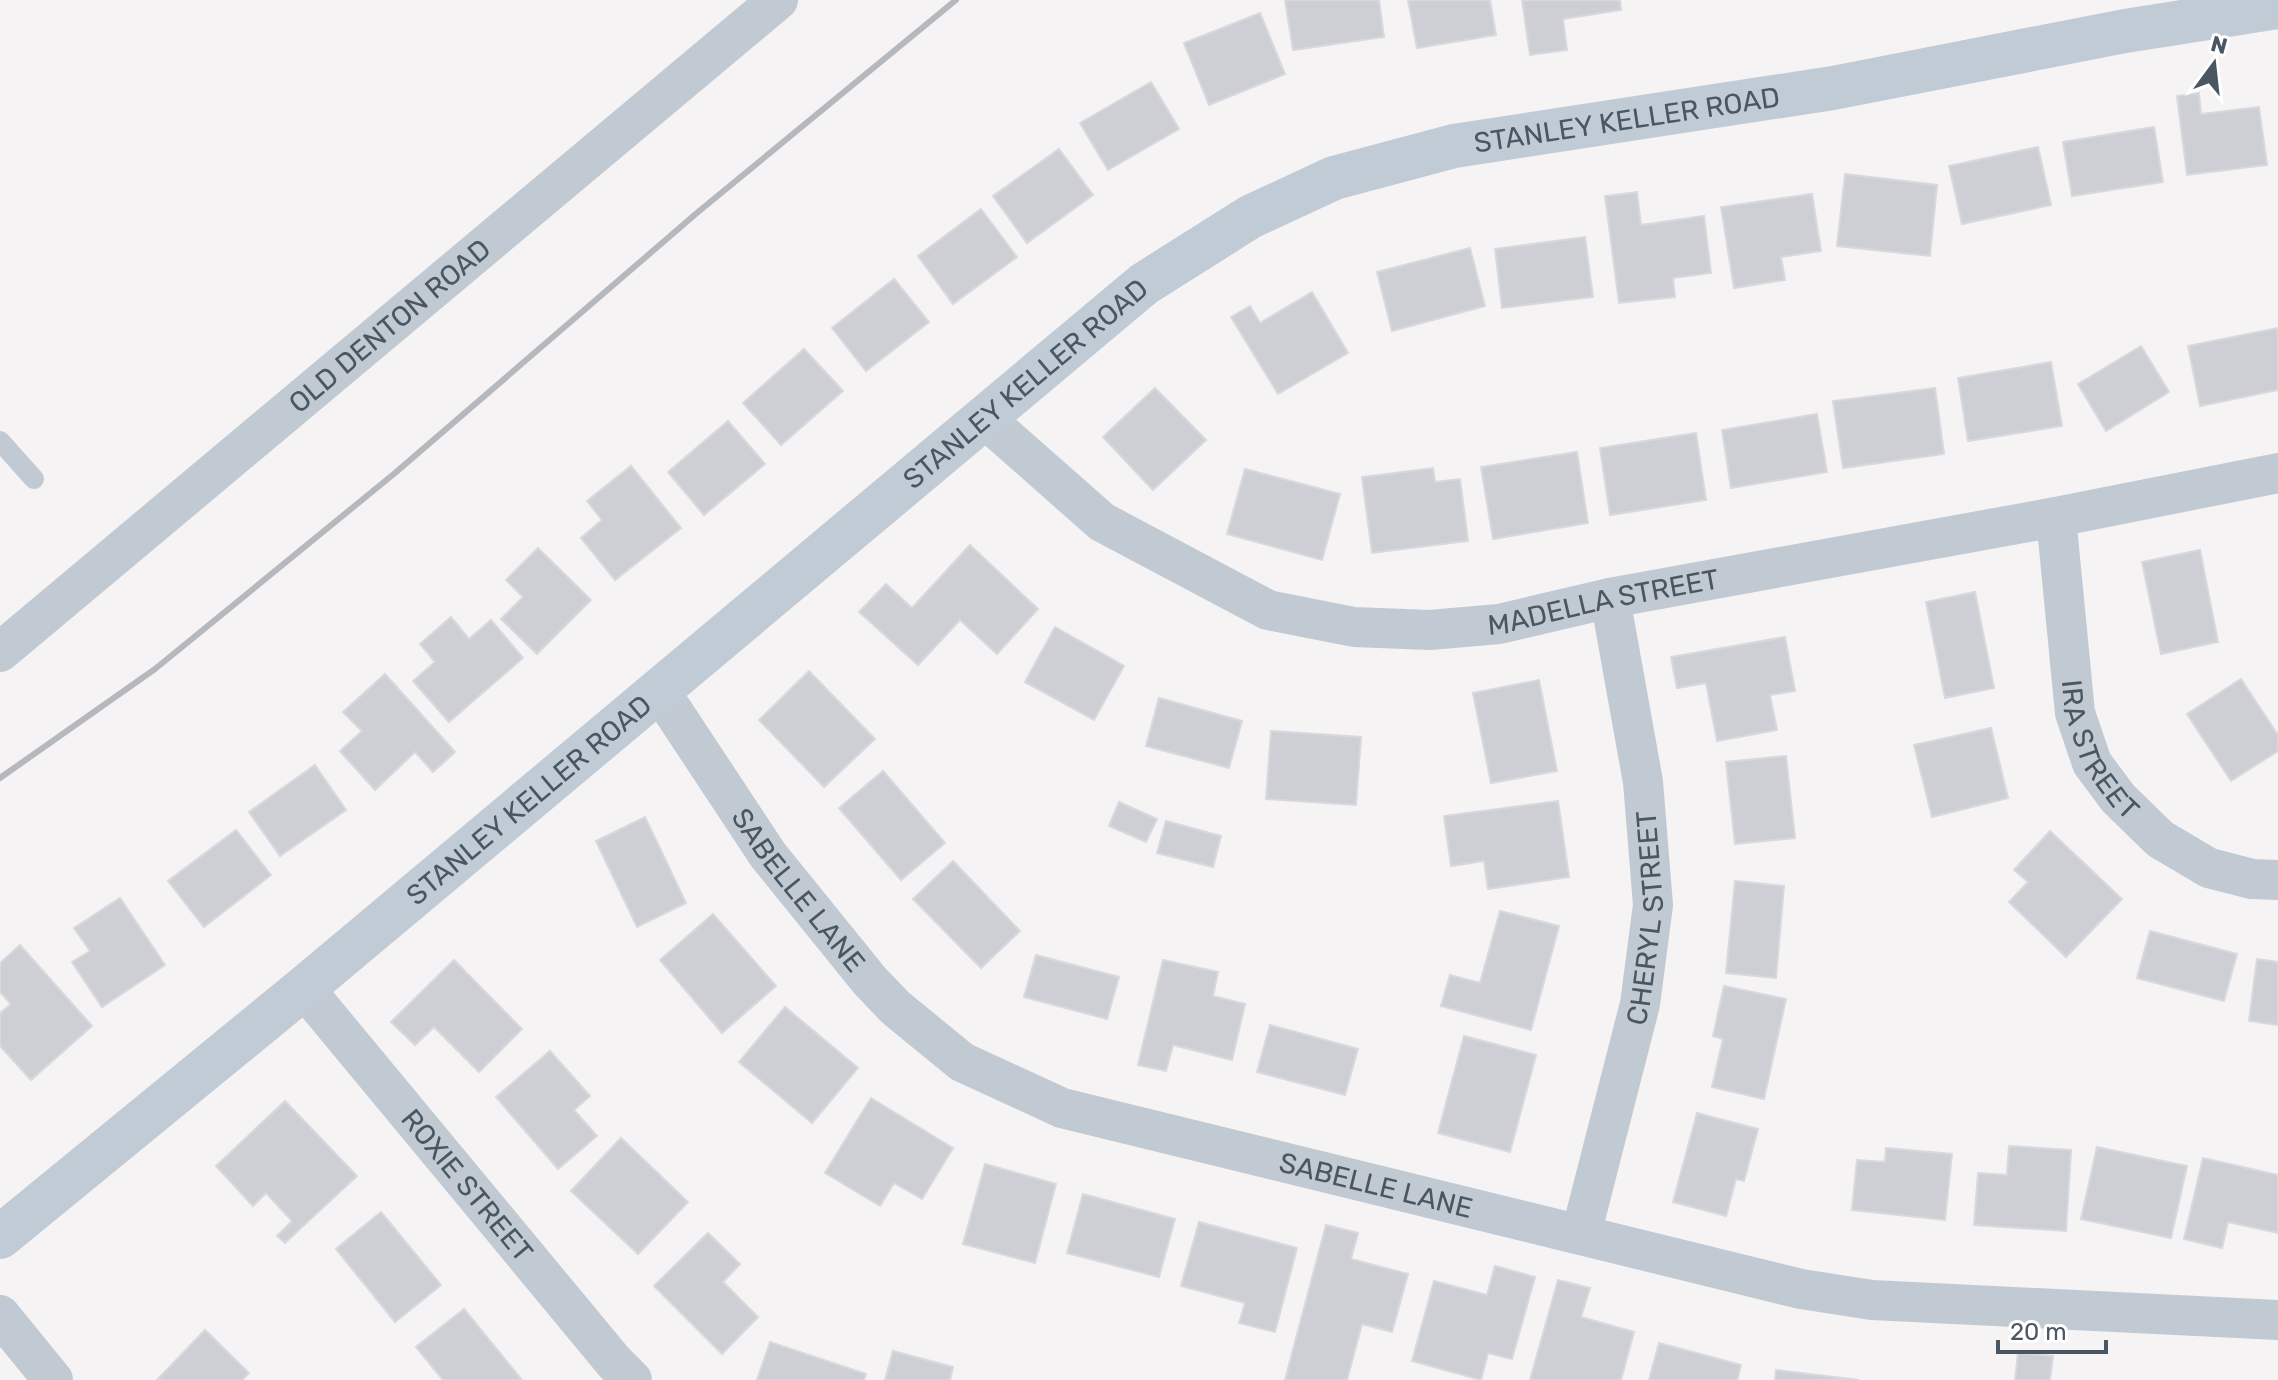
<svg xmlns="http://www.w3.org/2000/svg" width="2278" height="1380" font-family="Rubik,sans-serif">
  <rect width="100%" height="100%" fill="#f5f3f3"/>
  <g fill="#cdcfd5" stroke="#d7d9de" stroke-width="2">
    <polygon points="1285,0 1379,0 1384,37 1293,50"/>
    <polygon points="1408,0 1490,0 1496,35 1417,48"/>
    <polygon points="1522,0 1620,0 1621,10 1563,19 1567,50 1530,55"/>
    <polygon points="1260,13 1285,74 1209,105 1184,43"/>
    <polygon points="1151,82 1179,129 1108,170 1080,123"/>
    <polygon points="2199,93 2201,114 2259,107 2267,165 2187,175 2177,96"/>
    <polygon points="2154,127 2163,182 2072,196 2063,142"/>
    <polygon points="2038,147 2051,205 1962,224 1949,166"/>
    <polygon points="1059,149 1093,195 1027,243 993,196"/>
    <polygon points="1845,174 1937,185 1930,256 1837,246"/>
    <polygon points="1637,192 1641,225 1704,216 1711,273 1673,278 1675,297 1619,303 1605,196"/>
    <polygon points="1812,194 1821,251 1781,257 1785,280 1734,288 1721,207"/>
    <polygon points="981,209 1017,257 953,304 918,256"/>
    <polygon points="1585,237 1593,297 1502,308 1495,249"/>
    <polygon points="1470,248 1485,306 1392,331 1377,272"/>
    <polygon points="894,279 929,322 866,371 832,328"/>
    <polygon points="1312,292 1348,353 1278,394 1231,317 1250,306 1260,323"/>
    <polygon points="2278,328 2278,390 2200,406 2188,346"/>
    <polygon points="2141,346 2169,392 2106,431 2078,384"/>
    <polygon points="804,349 843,391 781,445 743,403"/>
    <polygon points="2051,362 2062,426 1968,441 1958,378"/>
    <polygon points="1155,388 1206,440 1153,490 1103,437"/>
    <polygon points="1935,388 1944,454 1843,468 1833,401"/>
    <polygon points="1817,414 1827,472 1731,488 1722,430"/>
    <polygon points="728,421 765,464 704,515 668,472"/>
    <polygon points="1696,433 1706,500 1610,515 1600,448"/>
    <polygon points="1577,452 1588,523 1493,539 1481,467"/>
    <polygon points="631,466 681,528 615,580 581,538 602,520 587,501"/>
    <polygon points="1433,468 1435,482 1460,479 1468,541 1372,553 1362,477"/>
    <polygon points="1245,469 1340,494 1322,560 1227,534"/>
    <polygon points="970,545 1038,609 997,654 960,620 918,665 859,612 886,584 912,608"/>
    <polygon points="538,548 591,600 537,654 501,619 523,597 506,580"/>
    <polygon points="2200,550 2218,642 2161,654 2142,562"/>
    <polygon points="1975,592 1994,688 1945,698 1926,602"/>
    <polygon points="451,617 469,639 491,620 523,658 449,722 413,681 435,662 420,644"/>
    <polygon points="1055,627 1124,666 1094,720 1025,682"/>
    <polygon points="1785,637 1795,691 1770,695 1777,730 1717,741 1706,683 1677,688 1671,657"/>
    <polygon points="809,671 875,739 824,787 759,720"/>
    <polygon points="385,674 455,752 433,772 415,752 375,790 340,751 362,731 343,712"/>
    <polygon points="2241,679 2278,735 2278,751 2231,781 2187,714"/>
    <polygon points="1539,680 1557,771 1491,783 1473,693"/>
    <polygon points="1159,698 1242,721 1229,768 1146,746"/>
    <polygon points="1991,728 2008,798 1932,817 1914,745"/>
    <polygon points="1271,731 1361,737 1356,805 1266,799"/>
    <polygon points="1786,756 1795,838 1735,844 1726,762"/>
    <polygon points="315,765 346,810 280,856 249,812"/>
    <polygon points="883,771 945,843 901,880 839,808"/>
    <polygon points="1558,801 1569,877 1488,889 1484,861 1451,866 1444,816"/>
    <polygon points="1119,802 1157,819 1146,842 1109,826"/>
    <polygon points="645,817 686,903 637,927 596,841"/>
    <polygon points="1166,821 1221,836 1213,867 1157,853"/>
    <polygon points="236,830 271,875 204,927 168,881"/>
    <polygon points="2050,831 2122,899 2066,957 2009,902 2028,882 2014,870"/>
    <polygon points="953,861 1020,931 981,968 913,899"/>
    <polygon points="1735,881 1784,886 1776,978 1726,973"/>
    <polygon points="120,898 165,965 102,1007 72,962 90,951 74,928"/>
    <polygon points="1500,911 1559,926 1531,1030 1441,1006 1450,975 1480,983"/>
    <polygon points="713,914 776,986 722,1033 660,960"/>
    <polygon points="2150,931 2237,954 2224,1001 2137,978"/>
    <polygon points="20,945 92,1026 31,1080 0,1046 0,1013 11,1004 0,992 0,963"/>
    <polygon points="1036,955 1119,977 1107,1019 1024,997"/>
    <polygon points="2257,959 2278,962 2278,1025 2249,1021"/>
    <polygon points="454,960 522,1029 479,1072 434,1027 415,1045 391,1022"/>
    <polygon points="1163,960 1218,972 1213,996 1245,1004 1232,1060 1173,1045 1166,1071 1138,1065"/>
    <polygon points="1724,986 1786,999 1764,1099 1712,1087 1723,1039 1713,1036"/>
    <polygon points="785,1007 858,1068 812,1123 739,1062"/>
    <polygon points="1270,1025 1358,1049 1345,1095 1257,1072"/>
    <polygon points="1464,1036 1536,1055 1510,1152 1438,1133"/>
    <polygon points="550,1051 590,1096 574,1110 597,1136 558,1169 496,1097"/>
    <polygon points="871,1098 953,1148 922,1199 894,1183 880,1206 825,1173"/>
    <polygon points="285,1101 357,1176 285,1243 277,1236 292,1221 266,1193 253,1206 216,1166"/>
    <polygon points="1697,1113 1758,1129 1744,1181 1736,1179 1726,1216 1673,1202"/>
    <polygon points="621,1138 688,1202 638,1254 571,1191"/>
    <polygon points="2009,1146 2071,1150 2066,1231 1974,1225 1978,1173 2007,1175"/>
    <polygon points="2097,1147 2187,1166 2171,1238 2081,1219"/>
    <polygon points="1886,1148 1952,1154 1945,1220 1852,1210 1857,1160 1885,1162"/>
    <polygon points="2203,1158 2278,1175 2278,1233 2228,1222 2222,1248 2184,1239"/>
    <polygon points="985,1164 1056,1184 1035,1263 963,1244"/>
    <polygon points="1083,1194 1175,1219 1159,1277 1067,1253"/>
    <polygon points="381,1212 441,1285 395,1322 336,1249"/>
    <polygon points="1199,1222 1297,1248 1275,1332 1239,1323 1245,1303 1181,1286"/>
    <polygon points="1326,1225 1358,1233 1351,1259 1408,1274 1392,1332 1362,1324 1347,1380 1285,1380"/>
    <polygon points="708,1233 740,1264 723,1282 758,1317 722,1354 654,1286"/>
    <polygon points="1495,1266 1535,1277 1512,1359 1488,1353 1481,1380 1412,1361 1434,1281 1487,1295"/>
    <polygon points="1558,1280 1590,1288 1581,1317 1634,1332 1621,1380 1530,1380"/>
    <polygon points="464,1309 522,1380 443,1380 416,1347"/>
    <polygon points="205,1330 249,1373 242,1380 157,1380"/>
    <polygon points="770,1342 866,1374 864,1380 757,1380"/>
    <polygon points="1659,1343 1741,1365 1737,1380 1649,1380"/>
    <polygon points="893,1351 953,1367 950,1380 885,1380"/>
    <polygon points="2018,1353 2053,1356 2050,1380 2015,1380"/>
    <polygon points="1776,1370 1859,1380 1775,1380"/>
  </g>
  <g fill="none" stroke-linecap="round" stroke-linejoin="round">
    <polyline stroke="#c1cad2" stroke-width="20" points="0,441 34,479"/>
    <g stroke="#c1cad2" stroke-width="40">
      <path id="s1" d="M983,417L1102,522L1268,610L1354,627L1430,630L1499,624L1610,598L2056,517L2278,473"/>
      <path id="s2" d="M2056,517L2075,713L2092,763L2118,798L2160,839L2209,868L2252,879L2278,880"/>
      <path id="s3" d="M0,652L778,0"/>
      <path id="s4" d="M659,690L768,855L870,981L896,1008L962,1062L1062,1108L1801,1289L1872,1300L2278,1320"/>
      <path id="s5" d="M304,988L614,1362L632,1380"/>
      <path id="s6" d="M1581,1234L1640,1004L1653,905L1643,782L1610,598"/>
      <polyline points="0,1315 53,1380"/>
    </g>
    <path stroke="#c1cbd6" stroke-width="44" id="s7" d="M0,1237L304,988L1144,284L1250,217L1334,178L1454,146L1833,88L2125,31L2278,7"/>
    <polyline stroke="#b5b8bd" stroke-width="6" points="0,778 155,669 395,473 698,212 956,0"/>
  </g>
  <g text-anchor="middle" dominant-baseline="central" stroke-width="7" stroke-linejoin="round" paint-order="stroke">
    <g font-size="28" fill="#4a5661" stroke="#fff">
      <text stroke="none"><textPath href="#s7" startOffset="2006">STANLEY KELLER ROAD</textPath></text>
      <text stroke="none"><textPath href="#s3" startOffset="508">OLD DENTON ROAD</textPath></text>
      <text stroke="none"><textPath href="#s7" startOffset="1334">STANLEY KELLER ROAD</textPath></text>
      <text stroke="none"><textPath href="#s1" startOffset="686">MADELLA STREET</textPath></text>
      <text stroke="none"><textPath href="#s2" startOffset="240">IRA STREET</textPath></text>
      <text stroke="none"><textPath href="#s7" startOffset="686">STANLEY KELLER ROAD</textPath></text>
      <text stroke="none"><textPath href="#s4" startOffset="244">SABELLE LANE</textPath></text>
      <text stroke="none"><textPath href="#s6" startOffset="324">CHERYL STREET</textPath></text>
      <text stroke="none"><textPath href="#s4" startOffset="916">SABELLE LANE</textPath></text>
      <text stroke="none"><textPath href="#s5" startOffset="256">ROXIE STREET</textPath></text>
    </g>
  </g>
  <g transform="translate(2214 64) rotate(15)" stroke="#ffffff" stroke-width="6" paint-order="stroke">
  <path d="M0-6L14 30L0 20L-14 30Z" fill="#4a5661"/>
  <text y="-12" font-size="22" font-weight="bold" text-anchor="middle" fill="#4a5661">N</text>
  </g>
  <path d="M1998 1340v12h108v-12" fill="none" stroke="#4a5661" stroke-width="4"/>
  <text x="2010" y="1340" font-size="24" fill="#4a5661" stroke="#ffffff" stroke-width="6" paint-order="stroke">20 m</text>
</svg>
